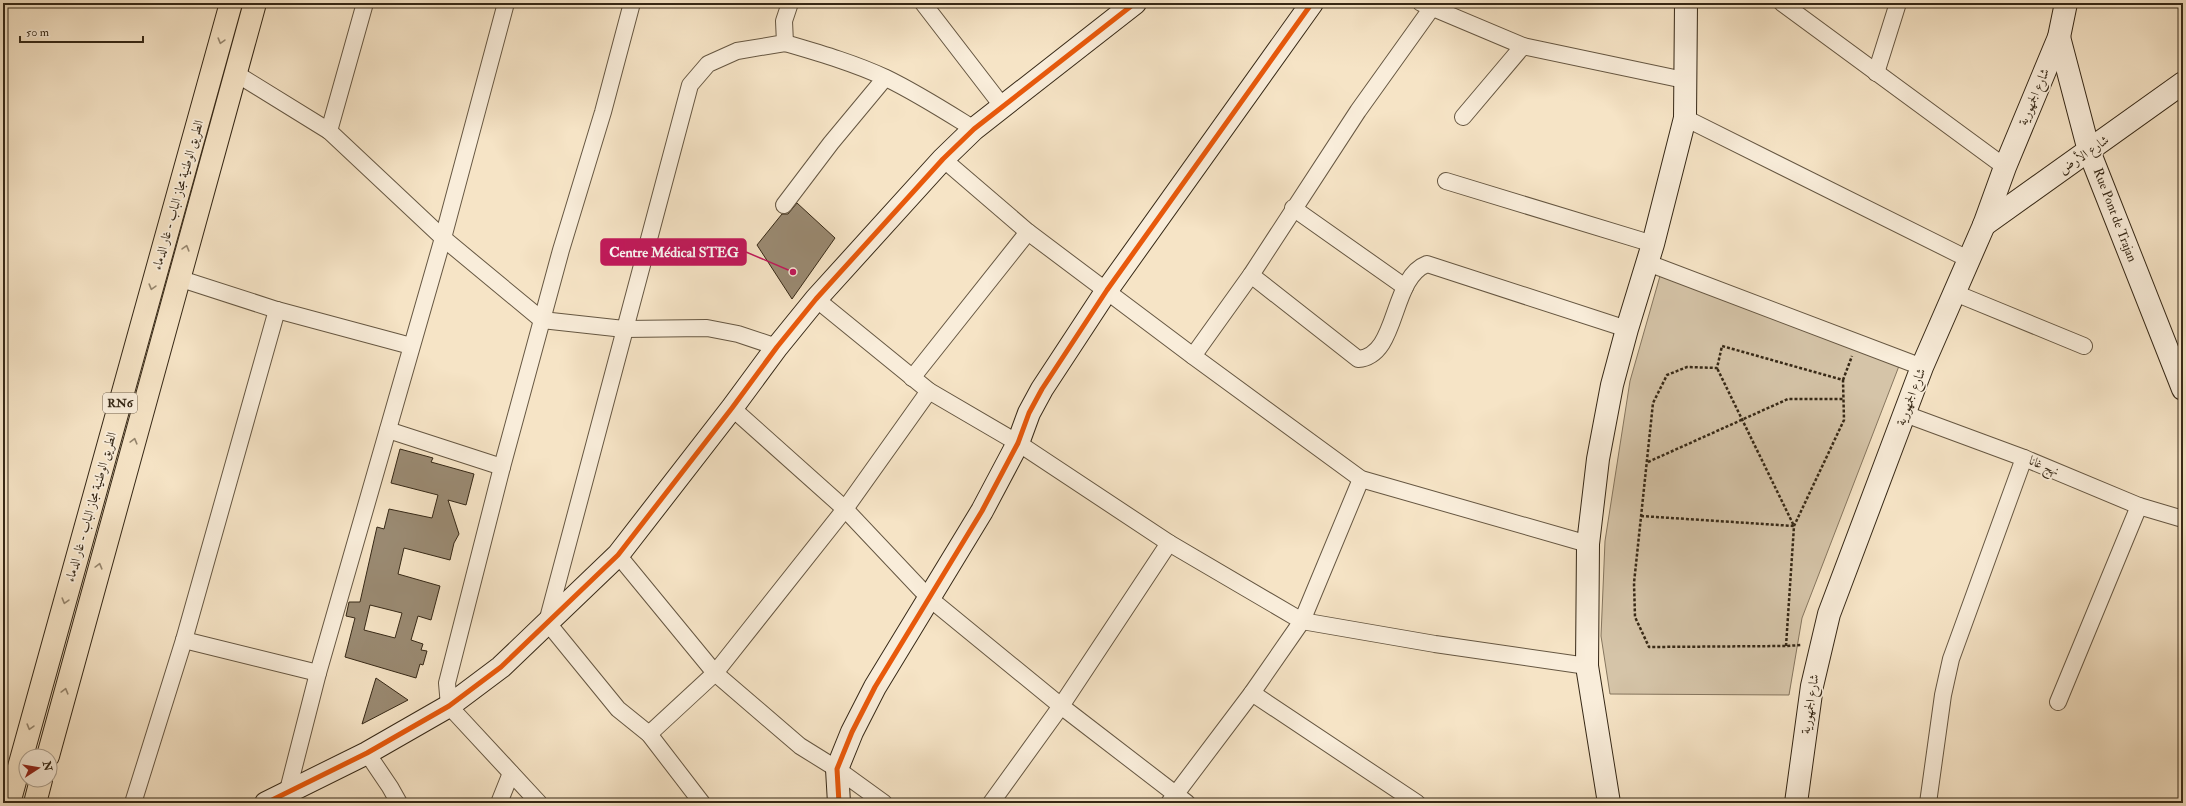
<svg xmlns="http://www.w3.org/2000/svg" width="2186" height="806" font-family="'IM FELL Double Pica',Amiri,serif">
  <rect width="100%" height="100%" fill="#f6e4c6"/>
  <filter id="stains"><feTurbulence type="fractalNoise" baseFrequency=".005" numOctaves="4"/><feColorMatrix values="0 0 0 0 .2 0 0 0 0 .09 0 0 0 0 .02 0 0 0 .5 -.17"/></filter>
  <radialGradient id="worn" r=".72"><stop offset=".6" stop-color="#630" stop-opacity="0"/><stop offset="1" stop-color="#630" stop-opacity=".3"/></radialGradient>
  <polygon fill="#d5c4a8" stroke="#86765f" points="1660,276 1899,366 1802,618 1789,695 1610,694 1601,636 1605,541 1630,381"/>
  <g fill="#9a8a72" stroke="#362816" fill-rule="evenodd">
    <polygon points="797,203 835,238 792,299 757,245 782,214 788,214"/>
    <path d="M400,449L433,458L431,462L474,474L466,505L448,500L459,534L454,543L450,560L404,548L398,574L440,586L431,620L418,616L411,640L423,644L421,650L427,651L423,665L420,664L416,678L345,657L355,618L346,616L349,602H360L377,527L384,529L389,509L432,518L438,495L391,483ZM370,605L402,613L395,638L364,630Z"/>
    <polygon points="376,678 408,700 362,724"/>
  </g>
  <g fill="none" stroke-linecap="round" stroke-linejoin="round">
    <g stroke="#665742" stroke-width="18">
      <g id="street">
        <polyline points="365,3 329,131 443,238 542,320 624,329 707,328 738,334 777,347"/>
        <polyline points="923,3 1003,107"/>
        <polyline points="1421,3 1523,46 1684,80"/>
        <polyline points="1782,3 2005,167"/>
        <path d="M785,43C819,53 854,63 886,78C917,93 945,111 974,129"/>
        <polyline points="235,73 329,131"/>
        <polyline points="1876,73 1898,3"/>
        <polyline points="1463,117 1523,46"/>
        <polyline points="1685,118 1968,259"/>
        <polyline points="943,159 1028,232 1193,356 1361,479 1588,544"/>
        <polyline points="1446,181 1653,244"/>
        <polyline points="784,205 831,143 885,78"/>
        <polyline points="1293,208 1405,287"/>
        <polyline points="1648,263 1922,367"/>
        <path d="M1251,275L1358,359C1399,356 1390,278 1427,264L1627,329"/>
        <polyline points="178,278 277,310 411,346"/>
        <polyline points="1955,293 2084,346"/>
        <polyline points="816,299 929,391 1018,443 1169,543 1302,621 1435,644 1587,666"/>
        <polyline points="1193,356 1251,275 1358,111 1431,9"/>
        <polyline points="912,378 1028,232"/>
        <polyline points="732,408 845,509 929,598 1061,706 1187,803"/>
        <polyline points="1905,414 2024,458 2139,506 2183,519"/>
        <polyline points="388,430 502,467"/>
        <polyline points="618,555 715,673 800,746 837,769 884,803"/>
        <polyline points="184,640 318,673"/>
        <polyline points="1252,693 1417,803"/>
        <polyline points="2058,702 2139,506"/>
        <polyline points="649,734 715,673 845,509 929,391"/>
        <polyline points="367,753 390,787 399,803"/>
        <polyline points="133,803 184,640 277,310"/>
        <polyline points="294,803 287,794 318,673 443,238 506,3"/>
        <polyline points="499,803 511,773"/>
        <polyline points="539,803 449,706 447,683 502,467 561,250 603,112 632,3"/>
        <polyline points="702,803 649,734 618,709 547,622 690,85 708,64 737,51 785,43 784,21 790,3"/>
        <polyline points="991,803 1061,706 1169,543"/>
        <polyline points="1169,803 1252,693 1302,621 1361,479"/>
        <polyline points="1928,803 1943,695 1951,659 2024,458"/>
      </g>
    </g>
    <g stroke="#362816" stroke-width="24">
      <g id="secondary">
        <polyline points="2059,37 2089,151 2183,389"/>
        <polyline points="1984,225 2183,83"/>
        <polyline points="266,803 367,753 449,706 501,667 618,555 732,408 777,347 816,299 943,159 974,129 1135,3"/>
        <polyline points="839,803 837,769 852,732 875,687 982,511 1018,443 1029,413 1042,389 1107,290 1312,3"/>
        <polyline points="1609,803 1587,666 1588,544 1598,459 1612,385 1627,329 1653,244 1685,118 1686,3"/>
        <polyline points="1796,803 1812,686 1829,614 1922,367 1984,225 2005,167 2059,37 2066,3"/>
      </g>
    </g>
    <g stroke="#362816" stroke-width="24">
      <g id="highway">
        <polyline points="48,756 255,3"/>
        <polyline points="9,803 231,3"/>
        <polyline points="35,803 41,780"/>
      </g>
    </g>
    <g stroke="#362816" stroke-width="2.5" stroke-dasharray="3 2" stroke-linecap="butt">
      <polyline points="1843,380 1852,356"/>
      <polyline points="1648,462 1788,399 1843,399"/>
      <polyline points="1641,516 1794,526 1717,368"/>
      <polyline points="1786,646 1794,526 1844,420 1843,380 1722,346 1717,368 1687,367 1667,375 1653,403 1634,583 1635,617 1649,647 1786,646 1802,645"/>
    </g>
    <use href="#street" stroke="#f9edda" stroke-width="16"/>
    <use href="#secondary" stroke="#f9edda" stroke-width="22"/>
    <use href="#highway" stroke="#f6e4c6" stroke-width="22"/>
    <g stroke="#f9edda" stroke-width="8">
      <g id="cycleway">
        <polyline points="266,803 367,753 449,706 501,667 618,555 732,408 777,347 816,299 943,159 974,129 1135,3"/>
        <polyline points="839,803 837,769 852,732 875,687 982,511 1018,443 1029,413 1042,389 1107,290 1312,3"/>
      </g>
    </g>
    <use href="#cycleway" stroke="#e8590c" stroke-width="5"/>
  </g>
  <defs><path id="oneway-chevron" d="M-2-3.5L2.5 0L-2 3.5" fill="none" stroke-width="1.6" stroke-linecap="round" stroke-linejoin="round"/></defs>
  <g stroke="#96866e">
    <use href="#oneway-chevron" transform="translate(221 41) rotate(106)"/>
    <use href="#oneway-chevron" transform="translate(186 248) rotate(-74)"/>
    <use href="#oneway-chevron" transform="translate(152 287) rotate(106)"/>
    <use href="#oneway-chevron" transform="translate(134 441) rotate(-75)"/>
    <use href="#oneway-chevron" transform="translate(99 566) rotate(-75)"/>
    <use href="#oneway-chevron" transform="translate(65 601) rotate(106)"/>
    <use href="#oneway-chevron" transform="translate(65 691) rotate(-75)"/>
    <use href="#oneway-chevron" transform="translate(30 727) rotate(106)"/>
  </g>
  <g text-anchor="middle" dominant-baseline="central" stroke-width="3.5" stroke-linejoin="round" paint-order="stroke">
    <rect fill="#f9edda" stroke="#706351" stroke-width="1" x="103" y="393" width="34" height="20" rx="3"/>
    <g font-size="12" font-weight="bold" fill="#362816">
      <text x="120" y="403">RN6</text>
    </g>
    <g font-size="13" fill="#362816" stroke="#f9edda">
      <text transform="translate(2034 97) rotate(-67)">شارع الجمهورية</text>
      <text transform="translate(2084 155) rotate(-35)">شارع الأرض</text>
      <text transform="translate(178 195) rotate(-74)">الطريق الوطنية مجاز الباب - غار الدماء</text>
      <text transform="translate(2115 215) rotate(69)">Rue Pont de Trajan</text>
      <text transform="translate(1911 397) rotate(-69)">شارع الجمهورية</text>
      <text transform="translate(2044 466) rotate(23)">نهج غانا</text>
      <text transform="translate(91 507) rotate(-74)">الطريق الوطنية مجاز الباب - غار الدماء</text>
      <text transform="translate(1810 704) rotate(-81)">شارع الجمهورية</text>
    </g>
  </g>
  <path fill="none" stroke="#c2185b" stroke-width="1.5" d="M793 272L746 252"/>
  <circle fill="#c2185b" stroke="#f9edda" stroke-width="1.5" cx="793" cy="272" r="4"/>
  <rect fill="#c2185b" stroke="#c2185b" stroke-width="1.5" x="601" y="239" width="145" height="26" rx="4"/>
  <g font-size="14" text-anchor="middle" font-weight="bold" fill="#fff">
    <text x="674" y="257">Centre Médical STEG</text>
  </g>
  <rect width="2186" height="806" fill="none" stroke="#f6e4c6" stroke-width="16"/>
  <rect x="4" y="4" width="2178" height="798" fill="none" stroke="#362816" stroke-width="2"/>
  <rect x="8" y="8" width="2170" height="790" fill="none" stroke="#362816"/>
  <g transform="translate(38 768) rotate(78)"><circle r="19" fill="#f9edda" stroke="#ab9e8c"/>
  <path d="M0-3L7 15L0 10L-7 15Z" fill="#8f2418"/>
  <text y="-6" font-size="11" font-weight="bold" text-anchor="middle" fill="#362816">N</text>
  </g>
  <path d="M20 36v6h123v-6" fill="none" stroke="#362816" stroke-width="2"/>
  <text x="26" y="36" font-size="12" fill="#362816" stroke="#f9edda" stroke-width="3" paint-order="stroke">50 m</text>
  <rect width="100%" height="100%" filter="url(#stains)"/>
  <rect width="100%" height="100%" fill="url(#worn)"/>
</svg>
